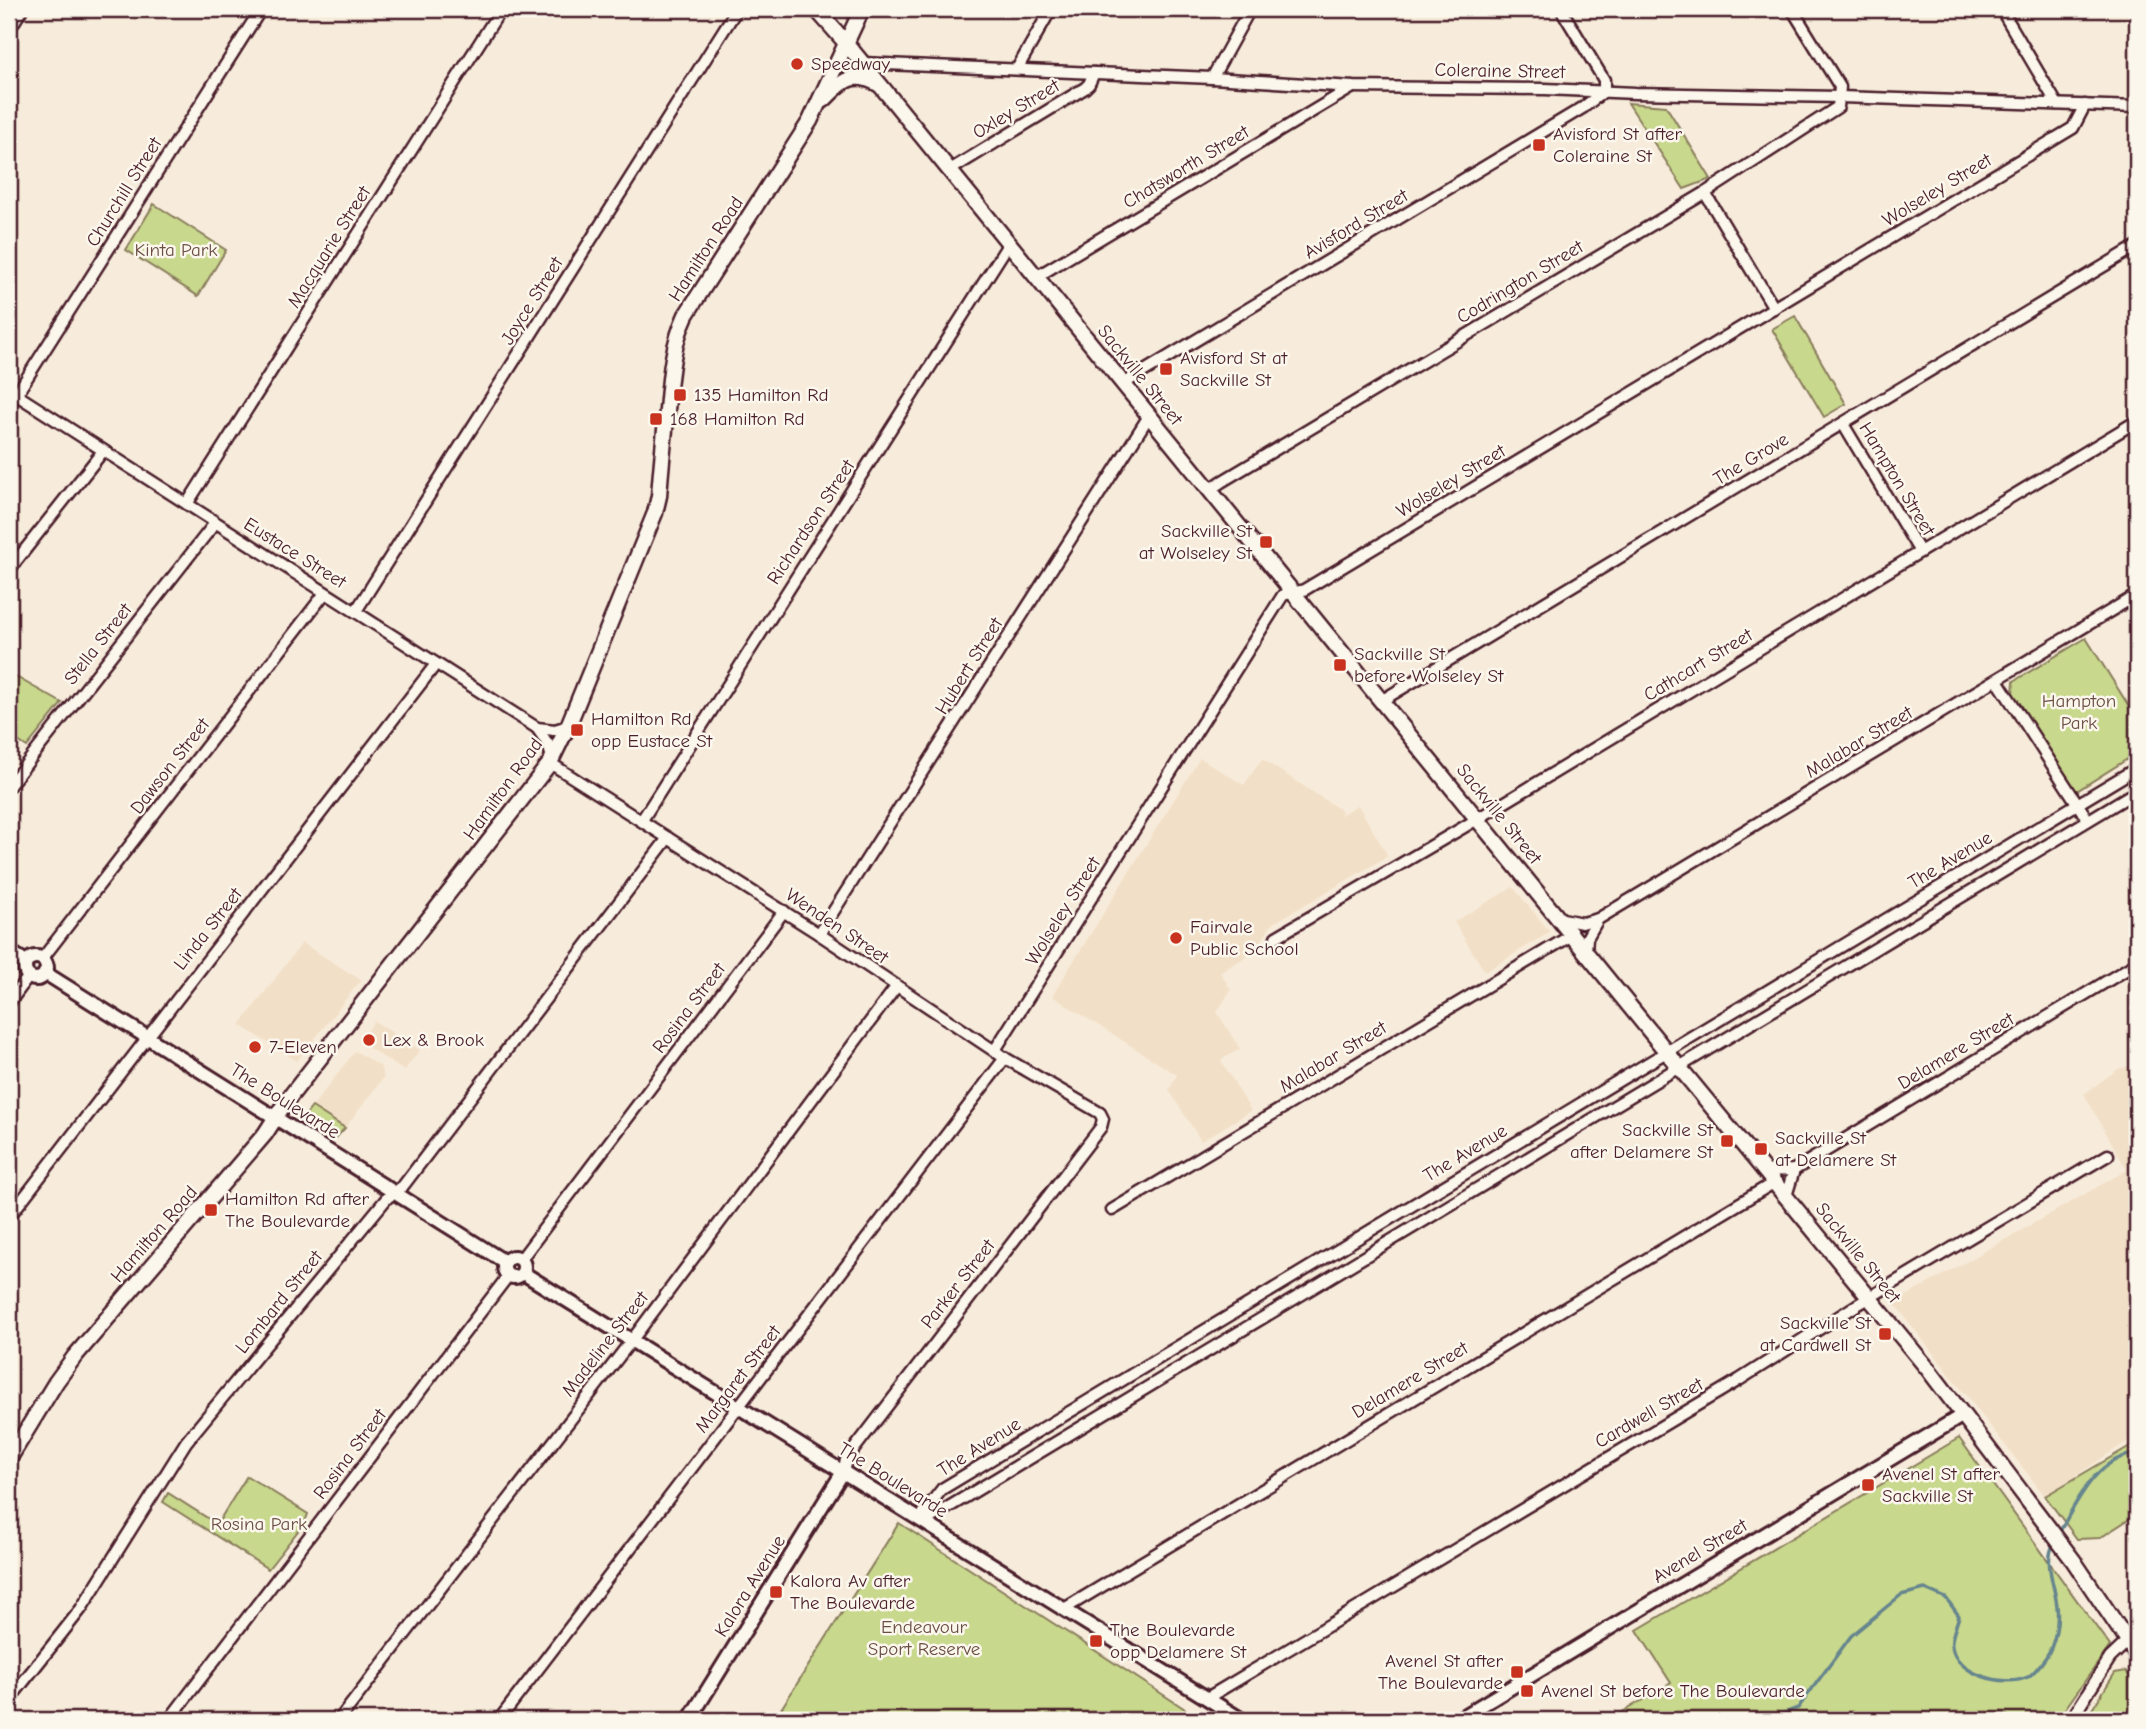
<svg xmlns="http://www.w3.org/2000/svg" width="2146" height="1729" font-family="'Comic Neue',sans-serif">
  <rect width="100%" height="100%" fill="#f7ecdb"/>
  <filter id="ink" filterUnits="userSpaceOnUse"><feTurbulence type="fractalNoise" baseFrequency=".0143" numOctaves="2"/><feDisplacementMap in="SourceGraphic" scale="14" xChannelSelector="R" yChannelSelector="G"/><feConvolveMatrix kernelMatrix="1 2 1 2 8 2 1 2 1" color-interpolation-filters="sRGB"/></filter>
  <g filter="url(#ink)">
    <g fill="#f2dfc7">
      <polygon points="1200,758 1244,785 1262,759 1342,811 1340,815 1358,805 1388,856 1272,924 1255,952 1220,972 1231,990 1217,1012 1240,1049 1221,1060 1251,1111 1201,1141 1169,1090 1177,1075 1052,996"/>
      <polygon points="1513,887 1550,932 1485,972 1454,922"/>
      <polygon points="302,943 361,980 297,1061 240,1025"/>
      <polygon points="374,1021 420,1050 404,1071 360,1042"/>
      <polygon points="355,1051 380,1066 384,1077 345,1128 312,1107"/>
      <polygon points="2137,1064 2137,1437 2134,1437 2045,1496 1894,1303 2127,1170 2084,1094 2118,1069"/>
    </g>
    <g fill="#c8d88c" stroke="#897c5c" stroke-width="2">
      <polygon points="1628,103 1666,106 1711,179 1684,189"/>
      <polygon points="154,204 226,250 198,296 126,250"/>
      <polygon points="1795,316 1846,404 1824,417 1772,329"/>
      <polygon points="2086,638 2137,719 2137,753 2075,792 2013,693 2014,681"/>
      <polygon points="9,673 62,703 27,747 9,735"/>
      <polygon points="312,1107 345,1128 336,1138 304,1117"/>
      <polygon points="1959,1438 2110,1646 2057,1720 2015,1720 2002,1712 1996,1720 1609,1720 1671,1683 1637,1630"/>
      <polygon points="2137,1442 2137,1514 2100,1538 2077,1539 2045,1496"/>
      <polygon points="247,1476 308,1514 305,1522 268,1569 163,1502 168,1493 217,1524"/>
      <polygon points="899,1523 1202,1720 774,1720"/>
      <polygon points="2126,1671 2137,1689 2137,1720 2086,1719 2115,1673"/>
    </g>
    <g fill="none" stroke-linecap="round" stroke-linejoin="round">
      <g stroke="#66858e" stroke-width="3.5">
        <path d="M2059,1533C2076,1503 2097,1456 2137,1454"/>
        <path d="M1766,1720L1798,1708L1851,1636L1901,1595L1925,1589L1946,1598L1959,1616C1957,1624 1950,1638 1952,1647C1956,1674 2004,1688 2028,1677C2033,1674 2042,1663 2046,1657C2055,1644 2059,1622 2057,1606C2055,1585 2043,1563 2054,1543"/>
      </g>
      <g stroke="#4a1f2b" stroke-width="15">
        <g id="minor">
          <polyline points="1561,9 1604,80 1604,91"/>
          <polyline points="2001,9 2057,104"/>
          <polyline points="9,30 22,9"/>
          <polyline points="862,63 1212,78 1353,87 1545,89 1635,93 1840,97 2137,107"/>
          <polyline points="1017,69 1051,9"/>
          <polyline points="1212,78 1250,9"/>
          <polyline points="950,170 1085,88 1089,84 1094,73"/>
          <polyline points="1705,193 1774,308"/>
          <polyline points="1036,277 1353,87"/>
          <polyline points="1123,384 1584,107 1604,91"/>
          <polyline points="9,390 537,728 555,730 568,726"/>
          <polyline points="16,395 261,9"/>
          <polyline points="1843,424 1920,552"/>
          <polyline points="1209,490 1221,482 1705,193 1838,107 1840,87 1792,9"/>
          <polyline points="187,504 501,9"/>
          <polyline points="9,570 103,451"/>
          <polyline points="356,611 737,9"/>
          <polyline points="1997,680 2088,820"/>
          <polyline points="1381,701 2137,246"/>
          <polyline points="537,728 548,744 552,758"/>
          <polyline points="550,763 819,934 1005,1058 1100,1113 1103,1119 1101,1127 855,1448 846,1460 843,1472"/>
          <polyline points="9,786 215,523"/>
          <polyline points="642,820 1009,243"/>
          <polyline points="1558,918 1582,923 1598,919 2137,595"/>
          <polyline points="819,934 1149,416"/>
          <polyline points="1276,937 1464,827 2137,421"/>
          <polyline points="1586,952 1587,938 1598,919"/>
          <polyline points="42,959 325,593"/>
          <polyline points="9,1003 29,976"/>
          <polyline points="995,1050 1283,595 1304,590 2073,128 2085,105"/>
          <polyline points="1765,1171 1794,1170 2137,963"/>
          <polyline points="1786,1196 1794,1170"/>
          <polyline points="1112,1210 1572,935"/>
          <polyline points="9,1217 436,664"/>
          <polyline points="521,1259 784,911"/>
          <polyline points="924,1522 924,1512 942,1489 2137,768"/>
          <polyline points="924,1522 2137,791"/>
          <polyline points="1064,1609 1775,1182"/>
          <polyline points="1207,1698 1739,1380 1857,1305 2108,1155"/>
          <polyline points="9,1700 81,1609 186,1442 387,1198 403,1186 668,838"/>
          <polyline points="169,1720 508,1276"/>
          <polyline points="339,1720 638,1332 896,987"/>
          <polyline points="499,1720 1005,1058"/>
          <polyline points="2071,1720 2110,1658 2128,1641"/>
        </g>
      </g>
      <g stroke="#4a1f2b" stroke-width="18">
        <g id="tertiary">
          <polyline points="9,951 26,962"/>
          <circle cx="36" cy="968" r="11"/>
          <polyline points="45,973 505,1262"/>
          <circle cx="514" cy="1267" r="10"/>
          <polyline points="523,1273 1242,1720"/>
          <polyline points="689,1720 843,1472"/>
          <polyline points="1457,1720 1963,1415"/>
        </g>
      </g>
      <g stroke="#4a1f2b" stroke-width="19">
        <g id="secondary">
          <polyline points="816,9 846,43 1679,1067 1928,1369 2073,1560 2137,1655"/>
          <path d="M824,100C842,81 853,70 878,84"/>
          <path d="M9,1459L56,1382L75,1356L265,1134L285,1103L550,763L568,726L655,513L659,496C661,468 664,439 667,410C670,377 672,345 686,315L810,121L862,9"/>
        </g>
      </g>
      <use href="#minor" stroke="#fbf7ec" stroke-width="10"/>
      <use href="#tertiary" stroke="#fbf7ec" stroke-width="12"/>
      <use href="#secondary" stroke="#fbf7ec" stroke-width="14"/>
    </g>
  </g>
  <g fill="#c8321e" stroke="#fbf7ec" stroke-width="2.5">
    <circle cx="797" cy="64" r="7"/>
    <rect x="1532" y="138" width="14" height="14" rx="3.5"/>
    <rect x="1159" y="362" width="14" height="14" rx="3.5"/>
    <rect x="673" y="388" width="14" height="14" rx="3.5"/>
    <rect x="649" y="412" width="14" height="14" rx="3.5"/>
    <rect x="1259" y="535" width="14" height="14" rx="3.5"/>
    <rect x="1333" y="658" width="14" height="14" rx="3.5"/>
    <rect x="570" y="723" width="14" height="14" rx="3.5"/>
    <circle cx="1176" cy="938" r="7"/>
    <circle cx="369" cy="1040" r="7"/>
    <circle cx="255" cy="1047" r="7"/>
    <rect x="1720" y="1134" width="14" height="14" rx="3.5"/>
    <rect x="1754" y="1142" width="14" height="14" rx="3.5"/>
    <rect x="204" y="1203" width="14" height="14" rx="3.5"/>
    <rect x="1878" y="1327" width="14" height="14" rx="3.5"/>
    <rect x="1861" y="1478" width="14" height="14" rx="3.5"/>
    <rect x="769" y="1585" width="14" height="14" rx="3.5"/>
    <rect x="1089" y="1634" width="14" height="14" rx="3.5"/>
    <rect x="1510" y="1665" width="14" height="14" rx="3.5"/>
    <rect x="1520" y="1684" width="14" height="14" rx="3.5"/>
  </g>
  <g text-anchor="middle" dominant-baseline="central" stroke-width="5" stroke-linejoin="round" paint-order="stroke">
    <g font-size="19" fill="#4a1f2b" stroke="#fbf7ec" text-anchor="start">
      <text x="811" y="64">Speedway</text>
      <text x="1553" y="134">Avisford St after<tspan x="1553" dy="22">Coleraine St</tspan></text>
      <text x="1180" y="358">Avisford St at<tspan x="1180" dy="22">Sackville St</tspan></text>
      <text x="694" y="395">135 Hamilton Rd</text>
      <text x="670" y="419">168 Hamilton Rd</text>
      <text x="1252" y="531" text-anchor="end">Sackville St<tspan x="1252" dy="22">at Wolseley St</tspan></text>
      <text x="1354" y="654">Sackville St<tspan x="1354" dy="22">before Wolseley St</tspan></text>
      <text x="591" y="719">Hamilton Rd<tspan x="591" dy="22">opp Eustace St</tspan></text>
      <text x="1190" y="927">Fairvale<tspan x="1190" dy="22">Public School</tspan></text>
      <text x="383" y="1040">Lex &amp; Brook</text>
      <text x="269" y="1047">7-Eleven</text>
      <text x="1713" y="1130" text-anchor="end">Sackville St<tspan x="1713" dy="22">after Delamere St</tspan></text>
      <text x="1775" y="1138">Sackville St<tspan x="1775" dy="22">at Delamere St</tspan></text>
      <text x="225" y="1199">Hamilton Rd after<tspan x="225" dy="22">The Boulevarde</tspan></text>
      <text x="1871" y="1323" text-anchor="end">Sackville St<tspan x="1871" dy="22">at Cardwell St</tspan></text>
      <text x="1882" y="1474">Avenel St after<tspan x="1882" dy="22">Sackville St</tspan></text>
      <text x="790" y="1581">Kalora Av after<tspan x="790" dy="22">The Boulevarde</tspan></text>
      <text x="1110" y="1630">The Boulevarde<tspan x="1110" dy="22">opp Delamere St</tspan></text>
      <text x="1503" y="1661" text-anchor="end">Avenel St after<tspan x="1503" dy="22">The Boulevarde</tspan></text>
      <text x="1541" y="1691">Avenel St before The Boulevarde</text>
    </g>
    <g font-size="19" fill="#4a1f2b" stroke="#fbf7ec">
      <text transform="translate(1500 71) rotate(1)">Coleraine Street</text>
      <text transform="translate(1016 109) rotate(-31)">Oxley Street</text>
      <text transform="translate(1186 167) rotate(-31)">Chatsworth Street</text>
      <text transform="translate(1937 190) rotate(-31)">Wolseley Street</text>
      <text transform="translate(124 192) rotate(-58)">Churchill Street</text>
      <text transform="translate(1356 224) rotate(-31)">Avisford Street</text>
      <text transform="translate(329 247) rotate(-58)">Macquarie Street</text>
      <text transform="translate(706 249) rotate(-57)">Hamilton Road</text>
      <text transform="translate(1520 282) rotate(-31)">Codrington Street</text>
      <text transform="translate(532 301) rotate(-58)">Joyce Street</text>
      <text transform="translate(1140 375) rotate(51)">Sackville Street</text>
      <text transform="translate(1751 459) rotate(-31)">The Grove</text>
      <text transform="translate(1897 479) rotate(59)">Hampton Street</text>
      <text transform="translate(1451 481) rotate(-31)">Wolseley Street</text>
      <text transform="translate(811 522) rotate(-57)">Richardson Street</text>
      <text transform="translate(295 553) rotate(32)">Eustace Street</text>
      <text transform="translate(98 644) rotate(-52)">Stella Street</text>
      <text transform="translate(1698 665) rotate(-31)">Cathcart Street</text>
      <text transform="translate(969 666) rotate(-58)">Hubert Street</text>
      <text transform="translate(1859 742) rotate(-31)">Malabar Street</text>
      <text transform="translate(170 766) rotate(-52)">Dawson Street</text>
      <text transform="translate(503 789) rotate(-54)">Hamilton Road</text>
      <text transform="translate(1499 814) rotate(51)">Sackville Street</text>
      <text transform="translate(1950 860) rotate(-31)">The Avenue</text>
      <text transform="translate(1063 911) rotate(-58)">Wolseley Street</text>
      <text transform="translate(837 926) rotate(34)">Wenden Street</text>
      <text transform="translate(208 929) rotate(-52)">Linda Street</text>
      <text transform="translate(689 1008) rotate(-53)">Rosina Street</text>
      <text transform="translate(1956 1051) rotate(-31)">Delamere Street</text>
      <text transform="translate(1333 1057) rotate(-31)">Malabar Street</text>
      <text transform="translate(285 1101) rotate(32)">The Boulevarde</text>
      <text transform="translate(1465 1153) rotate(-31)">The Avenue</text>
      <text transform="translate(154 1234) rotate(-49)">Hamilton Road</text>
      <text transform="translate(1858 1253) rotate(51)">Sackville Street</text>
      <text transform="translate(958 1284) rotate(-52)">Parker Street</text>
      <text transform="translate(279 1302) rotate(-51)">Lombard Street</text>
      <text transform="translate(605 1344) rotate(-52)">Madeline Street</text>
      <text transform="translate(738 1379) rotate(-53)">Margaret Street</text>
      <text transform="translate(1410 1380) rotate(-31)">Delamere Street</text>
      <text transform="translate(1649 1413) rotate(-30)">Cardwell Street</text>
      <text transform="translate(979 1447) rotate(-32)">The Avenue</text>
      <text transform="translate(350 1454) rotate(-53)">Rosina Street</text>
      <text transform="translate(893 1480) rotate(32)">The Boulevarde</text>
      <text transform="translate(1700 1551) rotate(-31)">Avenel Street</text>
      <text transform="translate(750 1586) rotate(-58)">Kalora Avenue</text>
    </g>
    <g font-size="19" fill="#6a4d43" stroke="#fbf7ec">
      <text x="176" y="250">Kinta Park</text>
      <text x="2079" y="701">Hampton<tspan x="2079" dy="22">Park</tspan></text>
      <text x="259" y="1524">Rosina Park</text>
      <text x="924" y="1627">Endeavour<tspan x="924" dy="22">Sport Reserve</tspan></text>
    </g>
  </g>
  <rect width="2146" height="1729" fill="none" stroke="#fbf7ec" stroke-width="35"/>
  <rect x="18" y="18" width="2111" height="1694" fill="none" stroke="#4a1f2b" stroke-width="2.5" filter="url(#ink)"/>
</svg>
